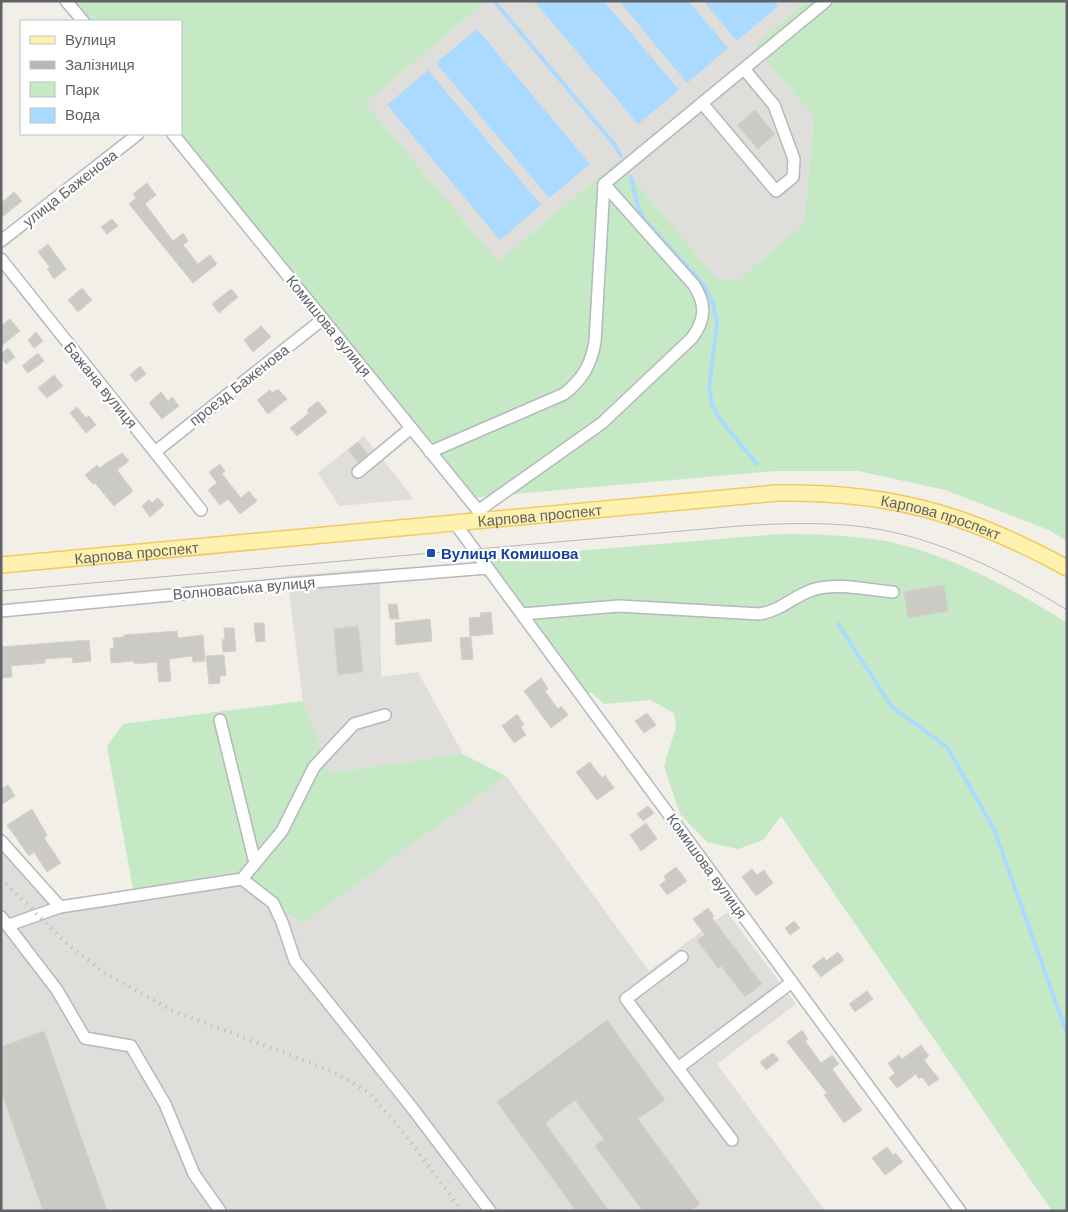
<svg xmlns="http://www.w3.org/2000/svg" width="1068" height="1212" font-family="Arial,sans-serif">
  <rect width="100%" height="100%" fill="#f1efe8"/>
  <g fill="#e0deda">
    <polygon points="486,1 807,1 754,46 814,117 804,224 737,281 717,279 618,161 498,261 365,103"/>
    <polygon points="364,436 414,499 339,506 318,473"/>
    <polygon points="380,568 381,677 418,672 463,754 329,773 303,701 287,576"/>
    <polygon points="506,776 649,971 727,912 796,1004 717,1064 825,1211 1,1211 1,841 60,907 242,879 302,924"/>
  </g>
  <g fill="#c5e8c5">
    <polygon points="67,1 486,1 365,103 498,261 618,161 717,279 737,281 804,224 814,117 754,46 807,1 1067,1 1067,541 1049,530 945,490 858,471 776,471 468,498 173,134 181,134 181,21 83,21"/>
    <path d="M780,534C814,534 846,535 879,540C946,552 1010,587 1067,623V1211H1052L781,816L763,840L738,849L707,842L680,814L664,766L676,727L674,713L650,700L604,704L591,692L583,697L482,559Z"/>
    <polygon points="303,701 330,773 463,754 506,776 302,924 242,879 134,894 107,746 123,724"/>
  </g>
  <g fill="#aadaff">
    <polygon points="534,1 604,1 679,90 638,124"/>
    <polygon points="619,1 688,1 728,48 687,83"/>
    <polygon points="703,1 773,1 778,6 737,41"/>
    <polygon points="477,29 590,164 549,198 436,63"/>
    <polygon points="428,70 541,205 500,240 387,105"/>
  </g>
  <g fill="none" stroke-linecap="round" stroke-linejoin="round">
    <g stroke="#aadaff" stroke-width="4">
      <polyline points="494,1 614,144 621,156"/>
      <polyline points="631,177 638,207 644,219 704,285 713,303 717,325 709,387 712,404 718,417 757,464"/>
      <polyline points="838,624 892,707 947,747 994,829 1067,1034"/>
    </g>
  </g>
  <g fill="#cccac5" stroke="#d6d1c6">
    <polygon points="755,110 775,134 758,149 737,125"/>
    <polygon points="147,183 156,195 145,204 173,241 183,233 188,241 183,245 198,264 210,255 217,264 193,283 129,204 136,198 133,194"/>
    <polygon points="14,192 22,201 1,218 1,203"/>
    <polygon points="112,219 118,226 107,234 101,227"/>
    <polygon points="48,244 66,269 54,279 47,269 50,267 38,252"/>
    <polygon points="82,288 92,300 78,312 68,300"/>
    <polygon points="231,289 238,297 219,313 212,304"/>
    <polygon points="10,319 20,331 1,346 1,326"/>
    <polygon points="261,326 271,337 253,352 244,340"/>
    <polygon points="36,332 43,341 34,348 28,340"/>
    <polygon points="8,348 15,357 6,364 1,358 1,354"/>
    <polygon points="38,353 44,361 28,373 22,366"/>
    <polygon points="140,366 146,374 136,382 130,375"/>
    <polygon points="54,375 63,386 47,398 38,388"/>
    <polygon points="278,389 287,399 268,414 257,400 270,390 272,393"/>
    <polygon points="161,392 168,401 172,397 179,406 162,419 149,403"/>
    <polygon points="318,401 327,412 297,436 290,428 309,413 307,410"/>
    <polygon points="77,407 86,418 89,416 96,425 86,433 70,413"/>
    <polygon points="358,442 368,454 358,462 348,450"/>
    <polygon points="122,453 129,461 117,470 133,491 114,506 95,483 93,484 85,475 97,465 99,468"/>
    <polygon points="220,464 225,471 222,474 241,498 249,491 257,501 240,514 228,499 220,505 208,490 217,483 209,472"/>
    <polygon points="158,498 164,505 150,517 142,506 149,500 152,503"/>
    <polygon points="944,585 948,611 908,618 904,592"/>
    <polygon points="388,604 397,604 399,619 390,619"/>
    <polygon points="491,612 493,634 470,636 469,618 481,617 480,613"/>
    <polygon points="430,619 432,641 396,645 395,623"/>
    <polygon points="254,623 264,623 265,641 256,642"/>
    <polygon points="358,626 363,672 338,675 334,629"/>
    <polygon points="224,628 234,628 236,651 223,652 222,640 225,639"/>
    <polygon points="177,631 178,638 203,635 205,661 193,662 192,656 169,659 171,681 159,682 157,662 134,664 134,661 111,663 110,649 114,648 113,638 124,637 124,635"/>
    <polygon points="471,637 473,659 462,660 460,638"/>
    <polygon points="89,640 91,661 73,663 72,657 45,659 45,663 11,666 12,677 1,678 1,647"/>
    <polygon points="224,655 226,676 220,676 220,683 209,684 206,656"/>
    <polygon points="541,678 548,689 545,691 558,709 561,706 568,715 551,728 524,691"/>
    <polygon points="647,713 656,725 644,733 635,721"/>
    <polygon points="517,714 524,725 521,727 526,735 514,743 502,726"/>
    <polygon points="590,762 602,778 605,775 614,788 597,800 576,772"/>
    <polygon points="8,785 15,796 1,805 1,789"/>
    <polygon points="648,806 654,813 643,821 637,814"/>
    <polygon points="32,809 47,835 44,838 61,863 47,872 34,852 29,856 7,825"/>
    <polygon points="646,823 657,839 641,851 630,835"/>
    <polygon points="676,867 687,881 667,895 660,885 666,880 664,876"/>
    <polygon points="752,869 757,875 764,870 773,883 756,896 742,877"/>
    <polygon points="708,908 714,916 712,918 762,984 745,997 721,966 718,968 697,940 705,935 693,919"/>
    <polygon points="794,921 800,928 790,935 785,928"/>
    <polygon points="838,952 844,960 821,977 812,966 824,957 826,961"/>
    <polygon points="867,991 873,999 855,1012 849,1004"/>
    <polygon points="607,1020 665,1100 638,1119 700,1204 690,1211 643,1211 595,1146 604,1139 575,1100 545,1123 609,1211 576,1211 497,1102"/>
    <polygon points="802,1030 808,1039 805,1041 821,1063 832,1055 839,1064 832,1069 862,1110 844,1123 824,1095 827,1093 787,1042"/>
    <polygon points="44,1031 107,1211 43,1211 1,1090 1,1047"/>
    <polygon points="921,1045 929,1056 924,1060 939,1079 929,1086 922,1077 919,1079 916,1074 897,1088 889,1078 895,1073 888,1063 899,1055 902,1059"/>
    <polygon points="773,1053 779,1060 766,1070 760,1062"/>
    <polygon points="887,1147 893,1155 895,1153 903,1162 885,1175 872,1158"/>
  </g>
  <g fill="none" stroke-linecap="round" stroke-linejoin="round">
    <g stroke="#b5b8bc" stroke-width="14">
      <g id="minor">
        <polyline points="66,1 83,21"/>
        <polyline points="702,103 776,191 793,177 794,159 774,105 744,69"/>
        <polyline points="173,134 485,519"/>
        <polyline points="1,241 138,134"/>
        <polyline points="1,259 201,510"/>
        <polyline points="155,452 323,319"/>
        <path d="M430,452L564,394C582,380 591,365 595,342L604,184L826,1"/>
        <polyline points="358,472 411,428"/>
        <path d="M478,511L602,423L692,338C706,319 706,304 694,285L604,184"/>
        <polyline points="454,522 960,1211"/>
        <polyline points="1,611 288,584 488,568"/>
        <path d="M522,614L619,606L760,614C784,609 792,597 812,590C837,582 868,590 893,592"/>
        <polyline points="220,720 255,863"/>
        <polyline points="1,841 60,907"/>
        <polyline points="242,879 273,903 282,922 295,961 413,1109 490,1211"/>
        <polyline points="1,917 57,990 85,1038 131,1046 165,1104 194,1174 220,1211"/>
        <polyline points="9,925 60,907 242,879 282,831 314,767 354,724 385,715"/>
        <polyline points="682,957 626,999 732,1140"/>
        <polyline points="678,1068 792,982"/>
      </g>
    </g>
    <g stroke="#f2c960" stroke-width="18">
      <g id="major">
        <path id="s1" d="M1,565L777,493C889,491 969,514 1067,568"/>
      </g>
    </g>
    <use href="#minor" stroke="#fff" stroke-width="11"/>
    <use href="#major" stroke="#fff2af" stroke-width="15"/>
    <path stroke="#b6b7b8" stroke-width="1" d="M1,591L739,526C787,523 836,521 883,530C949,543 1010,575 1067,610"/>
    <polyline stroke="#b6b7b8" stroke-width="4" stroke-dasharray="1 6" stroke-linecap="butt" points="1,879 65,942 105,973 171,1010 332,1071 368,1092 396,1123 462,1211"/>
  </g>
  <rect fill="#1a4fb4" stroke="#fff" stroke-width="2" x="426" y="548" width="10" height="10" rx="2.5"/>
  <g text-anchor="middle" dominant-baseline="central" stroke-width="4.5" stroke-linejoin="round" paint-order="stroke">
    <g font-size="15" fill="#5f6368" stroke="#fff">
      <text transform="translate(70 188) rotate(-38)">улица Баженова</text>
      <text transform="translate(329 326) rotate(51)">Комишова вулиця</text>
      <text transform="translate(101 385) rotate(51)">Бажана вулиця</text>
      <text transform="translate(239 385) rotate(-38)">проезд Баженова</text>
      <text stroke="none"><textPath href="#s1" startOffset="541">Карпова проспект</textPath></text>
      <text stroke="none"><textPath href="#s1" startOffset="946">Карпова проспект</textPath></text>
      <text stroke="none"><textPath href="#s1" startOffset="136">Карпова проспект</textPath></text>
      <text transform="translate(244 588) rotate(-5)">Волноваська вулиця</text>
      <text transform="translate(707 866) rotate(54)">Комишова вулиця</text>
    </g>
    <g font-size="15" font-weight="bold" fill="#164399" stroke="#fff" text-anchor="start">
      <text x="441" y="553">Вулиця Комишова</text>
    </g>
  </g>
  <rect width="1068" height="1212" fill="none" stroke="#5f6368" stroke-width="5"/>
  <rect x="20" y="20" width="162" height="115" fill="#ffffff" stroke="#bfc1c3"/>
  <rect x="30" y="36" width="25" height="8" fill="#fff2af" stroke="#bfc1c3"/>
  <text x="65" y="45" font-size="15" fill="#5f6368">Вулиця</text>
  <rect x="30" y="61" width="25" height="8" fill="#b6b7b8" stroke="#bfc1c3"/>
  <text x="65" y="70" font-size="15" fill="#5f6368">Залізниця</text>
  <rect x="30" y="82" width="25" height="15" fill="#c5e8c5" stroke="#bfc1c3"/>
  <text x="65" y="95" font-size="15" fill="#5f6368">Парк</text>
  <rect x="30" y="108" width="25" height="15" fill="#aadaff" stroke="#bfc1c3"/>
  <text x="65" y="120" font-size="15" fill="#5f6368">Вода</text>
</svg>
